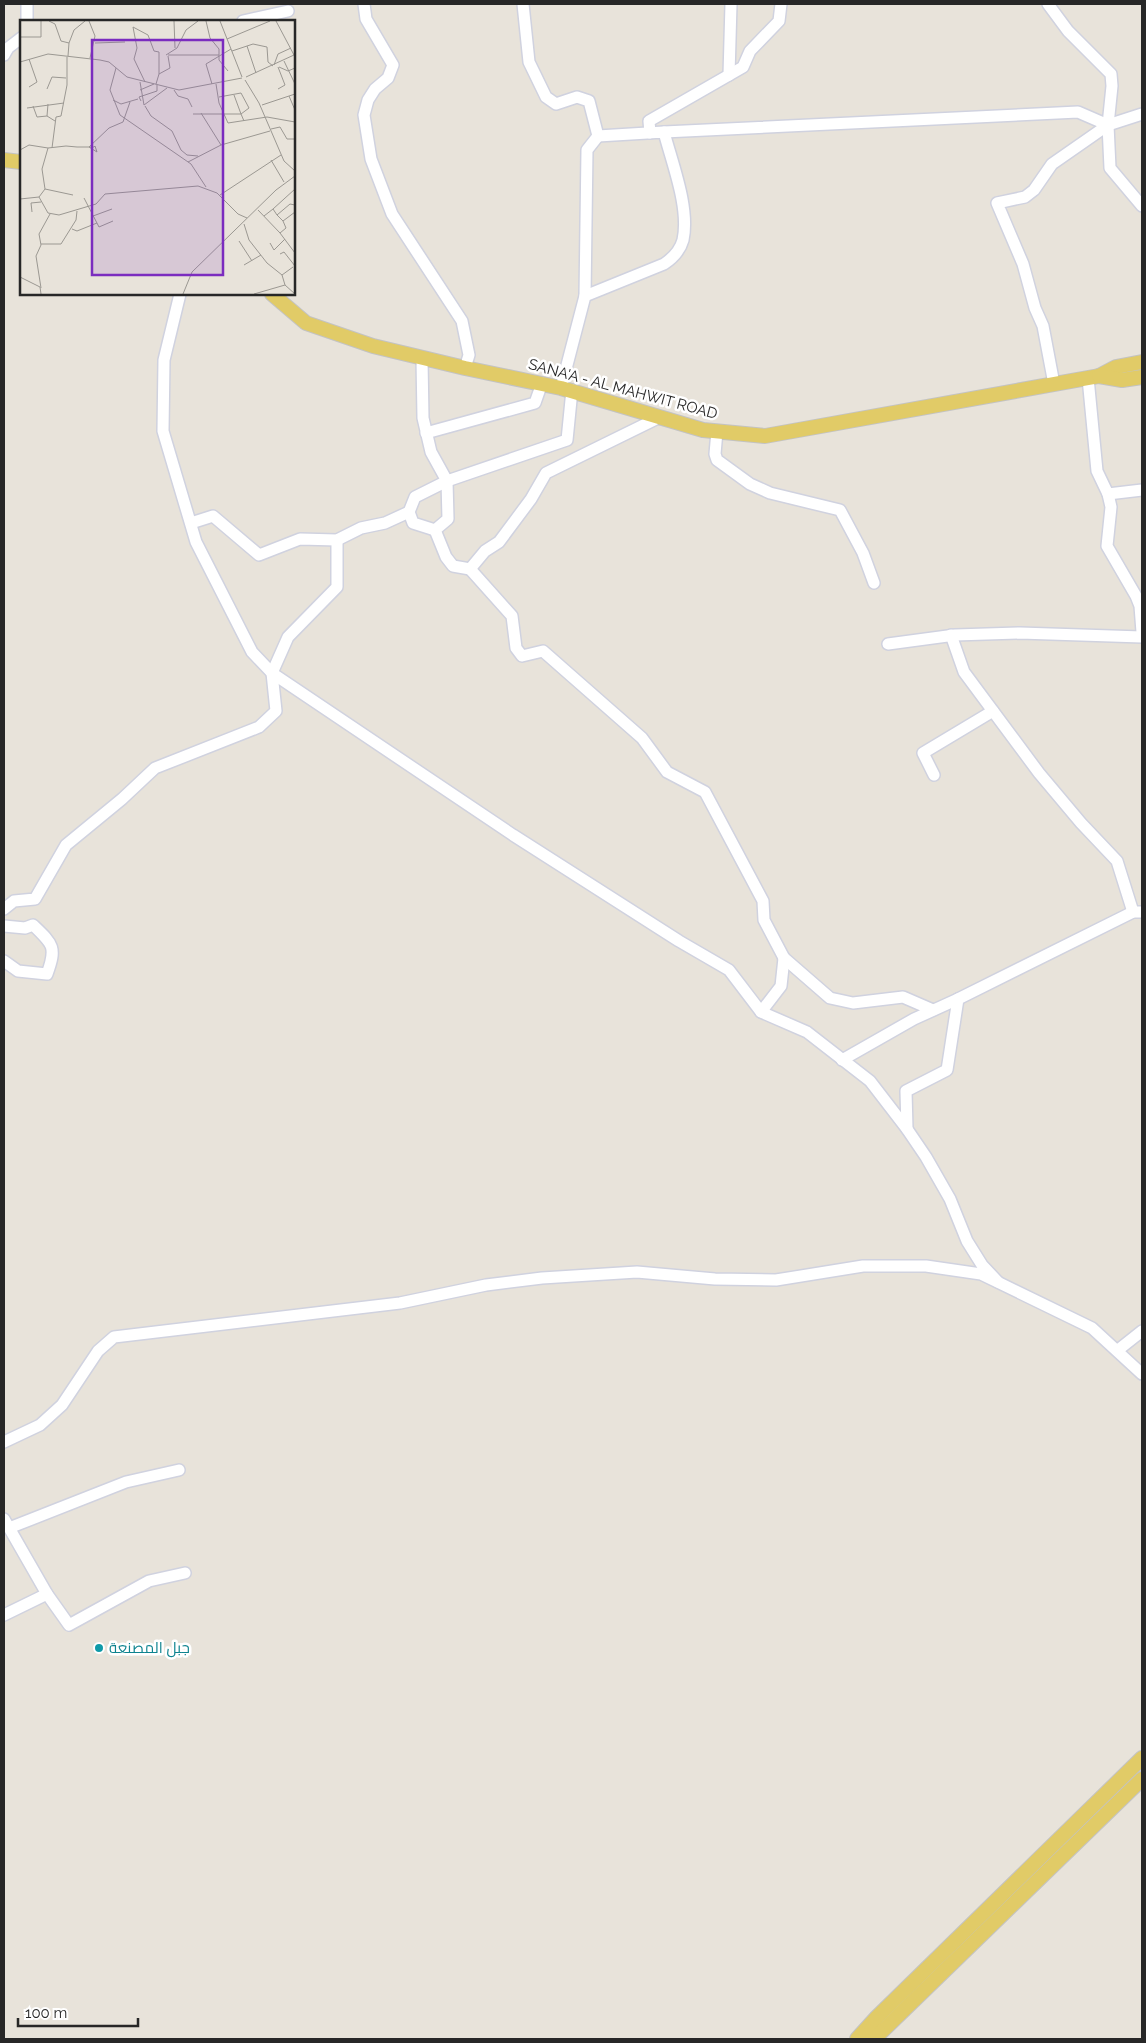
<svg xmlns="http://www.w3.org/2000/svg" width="1146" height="2043" font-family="Raleway,Cairo,sans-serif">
  <rect width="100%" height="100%" fill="#e8e3da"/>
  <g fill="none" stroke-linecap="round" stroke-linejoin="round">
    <g stroke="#d0d2df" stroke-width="14">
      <g id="minor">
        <polyline points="27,4 27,21"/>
        <polyline points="364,4 366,19 393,65 388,78 375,89 368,100 364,115 371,159 392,214 462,321 469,355 465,368"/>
        <polyline points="523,4 529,62 546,97 556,104 577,97 589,101 598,136 587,150 585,296"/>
        <polyline points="1048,4 1068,31 1111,74 1112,86 1108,125 1110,168 1142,206"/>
        <polyline points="243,21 288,11"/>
        <polyline points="4,55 8,48 21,38"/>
        <polyline points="729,75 731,4"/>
        <polyline points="664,132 1078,112 1108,125"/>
        <polyline points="650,133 649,121 743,67 750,51 779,21 781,4"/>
        <polyline points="180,294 164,360 163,431 196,542 252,652 272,673 513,835 679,941 729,970 761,1012 807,1032 870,1081 907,1129 926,1157 950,1199 967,1241 982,1265 998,1282"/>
        <polyline points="422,359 423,418 431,452 447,481 448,519 435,530 446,557 453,566 470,569 485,551 499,542 531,499 546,473 658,418"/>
        <polyline points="1088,378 1097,471 1108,494 1111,507 1107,546 1136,596 1140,606 1142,632"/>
        <polyline points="1054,384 1043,326 1035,308 1023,264 997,203 1025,197 1034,190 1052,164 1108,125 1142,114"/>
        <path d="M561,388L585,296L664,264C673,258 680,251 683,240C690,208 672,163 664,132L598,136"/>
        <polyline points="717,431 715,454 717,460 750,484 770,493 840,510 863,553 874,583"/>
        <polyline points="426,433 535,403 542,383"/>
        <polyline points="1108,494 1142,490"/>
        <polyline points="191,523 213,516 259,555 300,539 337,540 361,528 385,523 409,512"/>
        <polyline points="435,530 413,523 409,512 415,497 447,481 567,440 572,390"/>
        <polyline points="470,569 512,616 516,648 522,656 543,651 642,738 667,772 705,792 763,901 764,920 784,958 830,998 853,1003 903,997 933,1010"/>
        <polyline points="951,635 964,672 1039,773 1081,823 1117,861 1133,912"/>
        <polyline points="888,644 955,635 1020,633 1142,637"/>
        <polyline points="934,775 923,753 993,711"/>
        <polyline points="4,909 14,901 35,899 66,845 122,799 155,768 259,727 276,711 272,673 288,637 337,587 337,540"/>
        <path d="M4,926L25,928L33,925C53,944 57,947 47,974L18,971L4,961"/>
        <polyline points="761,1012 781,986 784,958"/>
        <polyline points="842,1060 914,1019 958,999 1133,912 1142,912"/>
        <polyline points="907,1129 906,1091 947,1070 958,999"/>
        <polyline points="1118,1350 1142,1331"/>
        <polyline points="4,1442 40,1425 62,1405 98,1351 114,1337 400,1303 486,1285 542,1278 637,1272 715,1279 776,1280 863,1266 926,1266 981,1274 1092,1328 1142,1374"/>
        <polyline points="4,1519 47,1594 69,1625 149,1581 185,1573"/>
        <polyline points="9,1528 126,1482 179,1470"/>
        <polyline points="4,1615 47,1594"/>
      </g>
    </g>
    <g stroke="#c3c3c3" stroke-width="16">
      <g id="major">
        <polyline points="4,160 21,162"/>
        <polyline points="272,294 306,323 373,346 465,368 561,388 703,430 765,436 1099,376 1116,367 1142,362"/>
        <polyline points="1099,376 1122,380 1142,377"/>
        <polyline points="857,2039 877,2017 1142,1758"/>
        <polyline points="874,2039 1142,1779"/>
      </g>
    </g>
    <use href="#minor" stroke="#fff" stroke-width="11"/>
    <use href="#major" stroke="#e1cb67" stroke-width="14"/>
  </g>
  <circle fill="#0f9aa8" stroke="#fff" stroke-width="2" cx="99" cy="1648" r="5"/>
  <g text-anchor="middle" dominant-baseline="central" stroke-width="5" stroke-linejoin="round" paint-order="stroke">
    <g font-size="15" fill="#272727" stroke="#fff">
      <text transform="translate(623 389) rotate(15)">SANA'A - AL MAHWIT ROAD</text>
    </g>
    <g font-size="15" fill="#0d838f" stroke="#fff" text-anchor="start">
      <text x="109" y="1648">جبل المصنعة</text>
    </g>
  </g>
  <g transform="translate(20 20)">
    <rect width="275" height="275" fill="#e8e3da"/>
    <path fill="none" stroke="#9b9892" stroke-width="1" d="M29,1L35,4L41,21L49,23L48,36M69,1L75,16L70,38M154,1L155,28M186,1L190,18L199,29V40L208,51M200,1L222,57M0,17H21V1M207,19L250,1M49,23L54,10L65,1M75,23L105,22M227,26L236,53M212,31L233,24L247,27L248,42L253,46M146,35L157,28L166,10L178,1M148,35H199M264,41L275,64M0,42L28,34L80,40L89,42L107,57L159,70L222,58M254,45L258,34L271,28M259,47L268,51L275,48M96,48L90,70L100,95L171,144L186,167M226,57L274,35L256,1M225,60L239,83L264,141L275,151M120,62L124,85L147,68M125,62L114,39L117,28L113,7L128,15L134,31L139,32V54M136,64L139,54L150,48L148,36M192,64L186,44L211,29M196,64L199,83L208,103L247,97L275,102M9,67L17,62L9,39M27,69L32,57L46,58M258,69L265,65L258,47M120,70L134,64M154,70L158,76L168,79L172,87M214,75L221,94M269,76L275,90M199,77L221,73L229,88L221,94M93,80L101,84L118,79M121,81L119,77L137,71V65M28,84L27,96L35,101M242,85L275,74M13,86L17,97L27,96M125,86L131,96L152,111L161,130L167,135L178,136M7,88L44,83M181,93L201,125M173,94H221L224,101M251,109L260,107L267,119H275M28,128L46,126L57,127H74L75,126L77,132L69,127L89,108L103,102L110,82M32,128L36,97L41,96L47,65V37M0,130L9,125L28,128L22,149L25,169L19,177M251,140L264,162M168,142L201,125L250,111M25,169L53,175M200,175L261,135M64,178L79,207L93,201M0,179L19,177L28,193L39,195L76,184L85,174L178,166L197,173L218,194L227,198M253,189L275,169M238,190L260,213L266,208L263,201L275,192M12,192L11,183L21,182M73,196L92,189M244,196L253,189L257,195M263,201L257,195L270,184L275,185M224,204L229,220L247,243L262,255M52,209L57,211L77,203M260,213L275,233M219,221L232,241M250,223L254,230L265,219M21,224H41L56,200L57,191M260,234L264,232L275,246M224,245L241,235M0,257L20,267L21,274M265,265L262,255L273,247M21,268L16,236L21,225L19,214L30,194M163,274L172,252L256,170L275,156M234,274L265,265L275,274"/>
    <path fill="#7b2cbf" fill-opacity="0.15" stroke="#7b2cbf" stroke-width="2.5" d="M72,20H203V255H72Z"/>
    <rect width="275" height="275" fill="none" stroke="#272727" stroke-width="2.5"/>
  </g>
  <rect width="1146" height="2043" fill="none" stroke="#272727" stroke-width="10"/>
  <path d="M18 2018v8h120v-8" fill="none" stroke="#272727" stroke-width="2.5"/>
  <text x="25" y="2018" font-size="15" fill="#272727" stroke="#ffffff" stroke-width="4" paint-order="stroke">100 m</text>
</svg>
